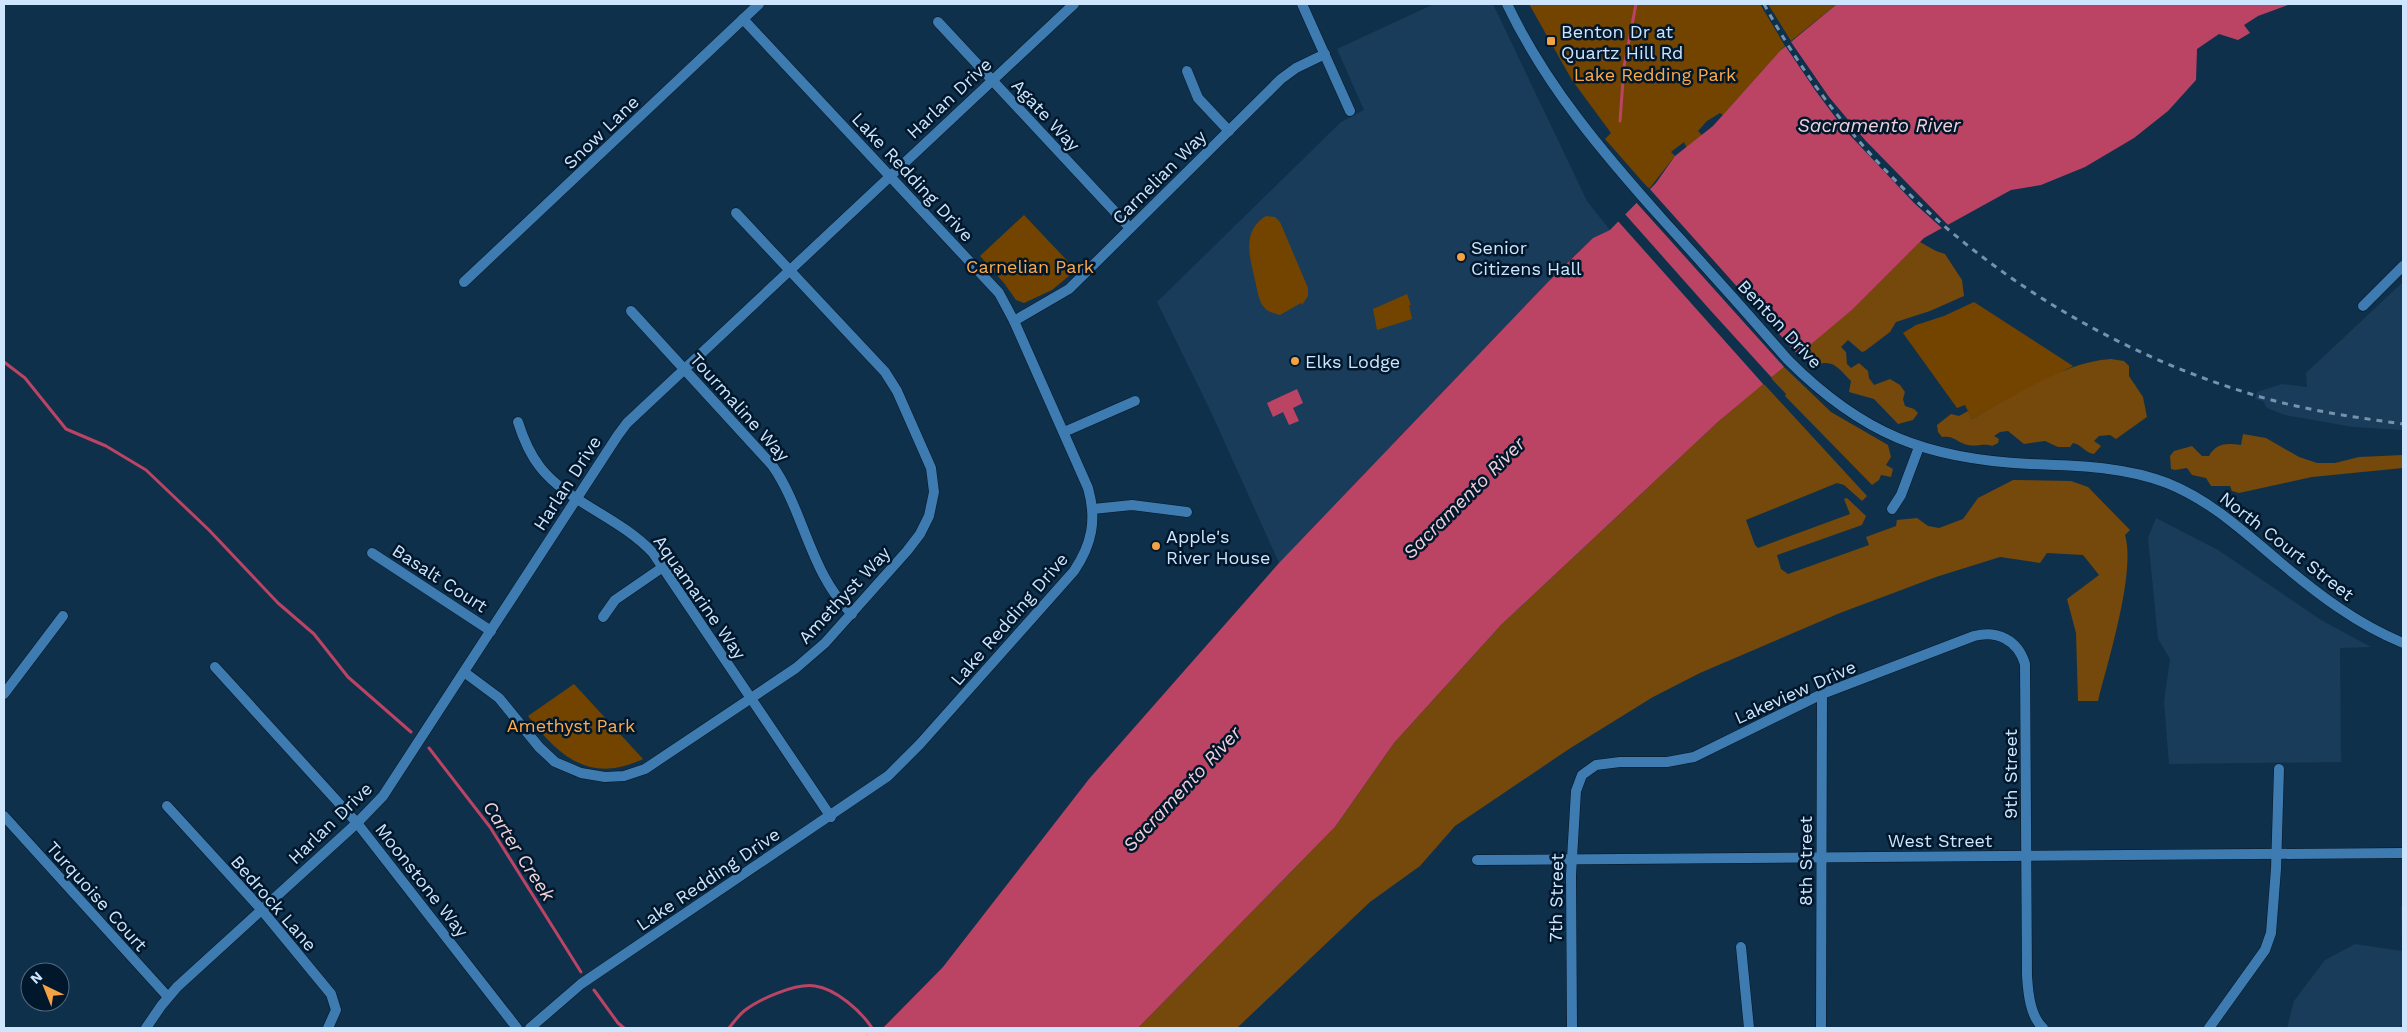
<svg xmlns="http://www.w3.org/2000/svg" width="2407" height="1032" font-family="'Work Sans',sans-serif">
  <rect width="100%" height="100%" fill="#0f304b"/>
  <g fill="#183c5a">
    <polygon points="1434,4 1493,4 1587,201 1610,230 1593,238 1549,281 1279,563 1211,412 1157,302 1341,122 1364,110 1337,49"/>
    <polygon points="2403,282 2403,430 2353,427 2285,415 2267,408 2263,401 2255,399 2257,392 2282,384 2307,387 2306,373"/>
    <polygon points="2156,518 2218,550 2321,620 2371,647 2340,648 2341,762 2169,764 2164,702 2170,659 2158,639 2148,538"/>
    <polygon points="2401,906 2403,906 2403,1024 2399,1028 2287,1028 2294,1001 2325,960 2355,944 2402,951"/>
  </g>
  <g fill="#734400">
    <polygon points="1529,4 1760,4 1785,46 1723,115 1720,113 1707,121 1698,131 1702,135 1687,148 1684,142 1671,152 1675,156 1649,189 1605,139 1611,133 1572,80"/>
    <polygon points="1768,4 1837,4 1791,41"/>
    <polygon points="1024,215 1076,270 1052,290 1024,303 1016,300 1004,283 980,256"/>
    <path d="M1266,216L1275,217L1280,222L1308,288V296L1302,305L1301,303L1280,315C1273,313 1267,312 1263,306C1258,299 1257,288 1255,280C1250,258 1241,231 1266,216Z"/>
    <polygon points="1407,294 1411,305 1409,305 1412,319 1377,330 1373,309"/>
    <polygon points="1974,302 2073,366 1972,419 1965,405 1957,408 1903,333 1916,325 1944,316"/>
    <path d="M574,684L643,759C590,784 559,757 528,716Z"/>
  </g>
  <g fill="#75480b">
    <path d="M1920,242L1936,251L1945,254L1962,280L1964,296L1930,311L1896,322L1890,332L1865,351L1862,352L1848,340L1841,347L1846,352L1847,364L1851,368L1859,363L1868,371L1869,378L1874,385L1890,379L1900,385L1905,392L1903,399L1905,406L1914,409L1918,413L1913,420L1898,424L1874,399L1849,392L1851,381C1840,370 1833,358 1817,365L1806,356L1802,349L1853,309Z"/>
    <path d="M2111,359L2124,361L2129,366V376L2143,397L2147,417L2116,439L2110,435L2099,436L2094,441L2101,446L2094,454C2085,453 2081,444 2073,443L2070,447H2058L2045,441L2024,444L2008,431L2000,432L1994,436L1999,439L1998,443L1992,446C1983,443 1977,447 1968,445C1958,443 1954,435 1942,437L1938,432L1937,425L1951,414L1959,416L1968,411L1972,419C2014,397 2063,362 2111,359Z"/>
    <polygon points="1783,366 1831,412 1888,445 1891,457 1886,465 1893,469 1891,477 1881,475 1879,480 1872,485 1785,396 1786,394 1770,377"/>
    <path d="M1763,383L1867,496L1862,501L1844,485L1837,483L1746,520L1755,545L1758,548L1850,514L1844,499L1847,498L1866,516L1862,525L1777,555L1781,569L1788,574L1869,545L1866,537L1896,526L1897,520L1917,518L1928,526L1939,528L1963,519L1978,498L2013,480L2071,481L2088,487L2130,530L2125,535C2136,572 2108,661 2098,701H2078L2076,633L2067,599L2099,575L2083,555L2047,553L2040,563L2000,557L1936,577L1840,613L1700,673L1653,697L1569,749L1455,826L1420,866L1370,902L1237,1028H1138L1335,827L1394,743L1501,625L1719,421Z"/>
    <path d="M2243,434L2266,438L2299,457L2317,463H2335L2359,457L2403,455V468L2312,477L2239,493L2232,491L2230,486H2211L2206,478L2192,475L2187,468L2175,470L2171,469L2170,456L2174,451L2192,446L2202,456H2209C2216,443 2227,443 2241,445Z"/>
  </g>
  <g fill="#bb4465">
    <polygon points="1837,4 2291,4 2258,16 2244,25 2250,33 2238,40 2219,34 2197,49 2196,80 2168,111 2134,138 2085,167 2041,185 2011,190 1924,238 1853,309 1719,421 1501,625 1394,743 1335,827 1138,1028 883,1028 943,967 1089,779 1279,563 1549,281 1593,238 1610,230 1656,183 1675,156 1713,126 1780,51"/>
    <polygon points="1297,389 1303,403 1293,408 1299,421 1289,425 1283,412 1273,417 1267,403"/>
  </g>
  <g fill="#0f304b">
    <polygon points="1789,39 1829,97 1865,140 1950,227 1944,230 1914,203 1844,129 1815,90 1784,44"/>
    <polygon points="1648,187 1799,356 1785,368 1634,200"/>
    <polygon points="1624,213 1711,311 1772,378 1764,385 1617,220"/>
  </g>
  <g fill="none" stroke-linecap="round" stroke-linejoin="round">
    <g stroke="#bb4465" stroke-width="3">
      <polyline points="1620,121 1624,67 1636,4"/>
      <polyline points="4,362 25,378 66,429 106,446 146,470 209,530 278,603 314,634 348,677 411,732"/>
      <polyline points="429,748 490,827 581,972"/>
      <polyline points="594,990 618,1023 624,1028"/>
      <path d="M729,1028C734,1022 738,1016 744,1011C759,999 796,983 815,986C836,989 861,1011 872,1028"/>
    </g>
    <g stroke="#051727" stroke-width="11">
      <g id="minor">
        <polyline points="1302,4 1350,111"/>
        <path d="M1507,4C1546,86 1604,154 1664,221C1706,267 1747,313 1788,360C1862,434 1926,459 2030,464C2076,466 2123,466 2167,483C2212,501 2245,533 2281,563C2319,595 2357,624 2403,643"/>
        <polyline points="938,22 1130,228"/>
        <polyline points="1187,71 1198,98 1229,131"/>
        <polyline points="464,282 759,4"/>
        <polyline points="2363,306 2403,266"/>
        <path d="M631,311L772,465C804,510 810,574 852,614"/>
        <polyline points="1014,321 1069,289 1281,79 1296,68 1325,54"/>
        <path d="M518,422C523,438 529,453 540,467C567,502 621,518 653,553L831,817"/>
        <polyline points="1064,432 1135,401"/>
        <polyline points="1093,509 1132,505 1187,512"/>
        <polyline points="1892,509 1901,495 1919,447"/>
        <polyline points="372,553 491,631"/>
        <polyline points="603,617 615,600 663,567"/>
        <polyline points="215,667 357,823 517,1028"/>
        <polyline points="464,672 499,698 539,747 555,762 581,773 605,777 624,776 645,769 796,668 825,643 907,551 920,534 929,516 934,492 931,468 897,391 885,372 736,213"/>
        <polyline points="4,694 63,616"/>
        <polyline points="167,806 261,909 331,994 336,1010 328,1028"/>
        <polyline points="4,816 168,997"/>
        <polyline points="1477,860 2403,853"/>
        <polyline points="1741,947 1749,1028"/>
        <polyline points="146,1028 161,1006 177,987 357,823 383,796 618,435 627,423 1074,4"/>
        <path d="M530,1028L581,984L888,776L920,744L1074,571C1092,544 1097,520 1088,488L1014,321L999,293L743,19"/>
        <path d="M1572,1028L1571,875L1576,791L1582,775L1596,765L1620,762H1667L1694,757L1822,694L1974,636C1997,630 2018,640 2025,664L2027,976C2028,992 2030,1016 2043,1028"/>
        <polyline points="1821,1028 1822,694"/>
        <polyline points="2209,1028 2265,950 2271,933 2276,869 2279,769"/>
      </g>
    </g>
    <use href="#minor" stroke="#3e7bb0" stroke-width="10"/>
    <path stroke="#7692ac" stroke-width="3" stroke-dasharray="6 6" stroke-linecap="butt" d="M1764,4C1868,195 2048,333 2254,395C2303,410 2353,417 2403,424"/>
  </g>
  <g fill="#f4a344" stroke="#00172c" stroke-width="2">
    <rect x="1546" y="36" width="10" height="10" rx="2.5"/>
    <circle cx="1461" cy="257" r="5"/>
    <circle cx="1295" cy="361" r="5"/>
    <circle cx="1156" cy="546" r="5"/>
  </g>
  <g text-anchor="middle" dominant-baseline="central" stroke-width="5" stroke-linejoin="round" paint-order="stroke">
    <g font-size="18" fill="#cde5fd" stroke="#00172c" text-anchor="start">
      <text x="1561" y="31">Benton Dr at<tspan x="1561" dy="21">Quartz Hill Rd</tspan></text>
      <text x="1471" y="247">Senior<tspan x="1471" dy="21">Citizens Hall</tspan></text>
      <text x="1305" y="361">Elks Lodge</text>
      <text x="1166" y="536">Apple's<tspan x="1166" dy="21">River House</tspan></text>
    </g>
    <g font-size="18" fill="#feaa48" stroke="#00172c">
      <text x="1655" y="74">Lake Redding Park</text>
      <text x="1030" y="266">Carnelian Park</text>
      <text x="571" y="725">Amethyst Park</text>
    </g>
    <g font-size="18" fill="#cde5fd" stroke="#00172c">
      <text transform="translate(949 98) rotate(-43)">Harlan Drive</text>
      <text transform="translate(1046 115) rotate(47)">Agate Way</text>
      <text transform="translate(601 132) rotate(-44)">Snow Lane</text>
      <text transform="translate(913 177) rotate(47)">Lake Redding Drive</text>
      <text transform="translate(1159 177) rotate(-45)">Carnelian Way</text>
      <text transform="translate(1780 324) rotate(47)">Benton Drive</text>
      <text transform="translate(740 407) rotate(48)">Tourmaline Way</text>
      <text transform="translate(567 483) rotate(-57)">Harlan Drive</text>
      <text transform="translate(2287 546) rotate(38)">North Court Street</text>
      <text transform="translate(440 578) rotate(33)">Basalt Court</text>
      <text transform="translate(844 595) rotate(-47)">Amethyst Way</text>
      <text transform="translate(700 597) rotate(55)">Aquamarine Way</text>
      <text transform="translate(1009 619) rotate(-49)">Lake Redding Drive</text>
      <text transform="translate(1795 692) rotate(-24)">Lakeview Drive</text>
      <text transform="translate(2010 774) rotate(-90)">9th Street</text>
      <text transform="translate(330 823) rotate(-44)">Harlan Drive</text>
      <text x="1940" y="840">West Street</text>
      <text transform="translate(1805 861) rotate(-90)">8th Street</text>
      <text transform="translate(708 879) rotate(-34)">Lake Redding Drive</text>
      <text transform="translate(422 880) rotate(52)">Moonstone Way</text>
      <text transform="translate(97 896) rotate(48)">Turquoise Court</text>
      <text transform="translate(1556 898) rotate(-89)">7th Street</text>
      <text transform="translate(274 903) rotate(49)">Bedrock Lane</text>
    </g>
    <g font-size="19" font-style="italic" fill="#f1d1d6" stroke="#00172c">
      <text x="1879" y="125">Sacramento River</text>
      <text transform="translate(1464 498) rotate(-45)">Sacramento River</text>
      <text transform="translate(1182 789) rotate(-47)">Sacramento River</text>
      <text transform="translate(519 851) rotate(57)">Carter Creek</text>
    </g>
  </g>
  <rect width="2407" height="1032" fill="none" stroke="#cde5fd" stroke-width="10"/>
  <g transform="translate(45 987) rotate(317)"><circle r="24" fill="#00172c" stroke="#526980"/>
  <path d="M0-4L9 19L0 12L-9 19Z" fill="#f4a344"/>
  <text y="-8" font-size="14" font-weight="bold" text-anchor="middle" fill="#cde5fd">N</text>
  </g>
</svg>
